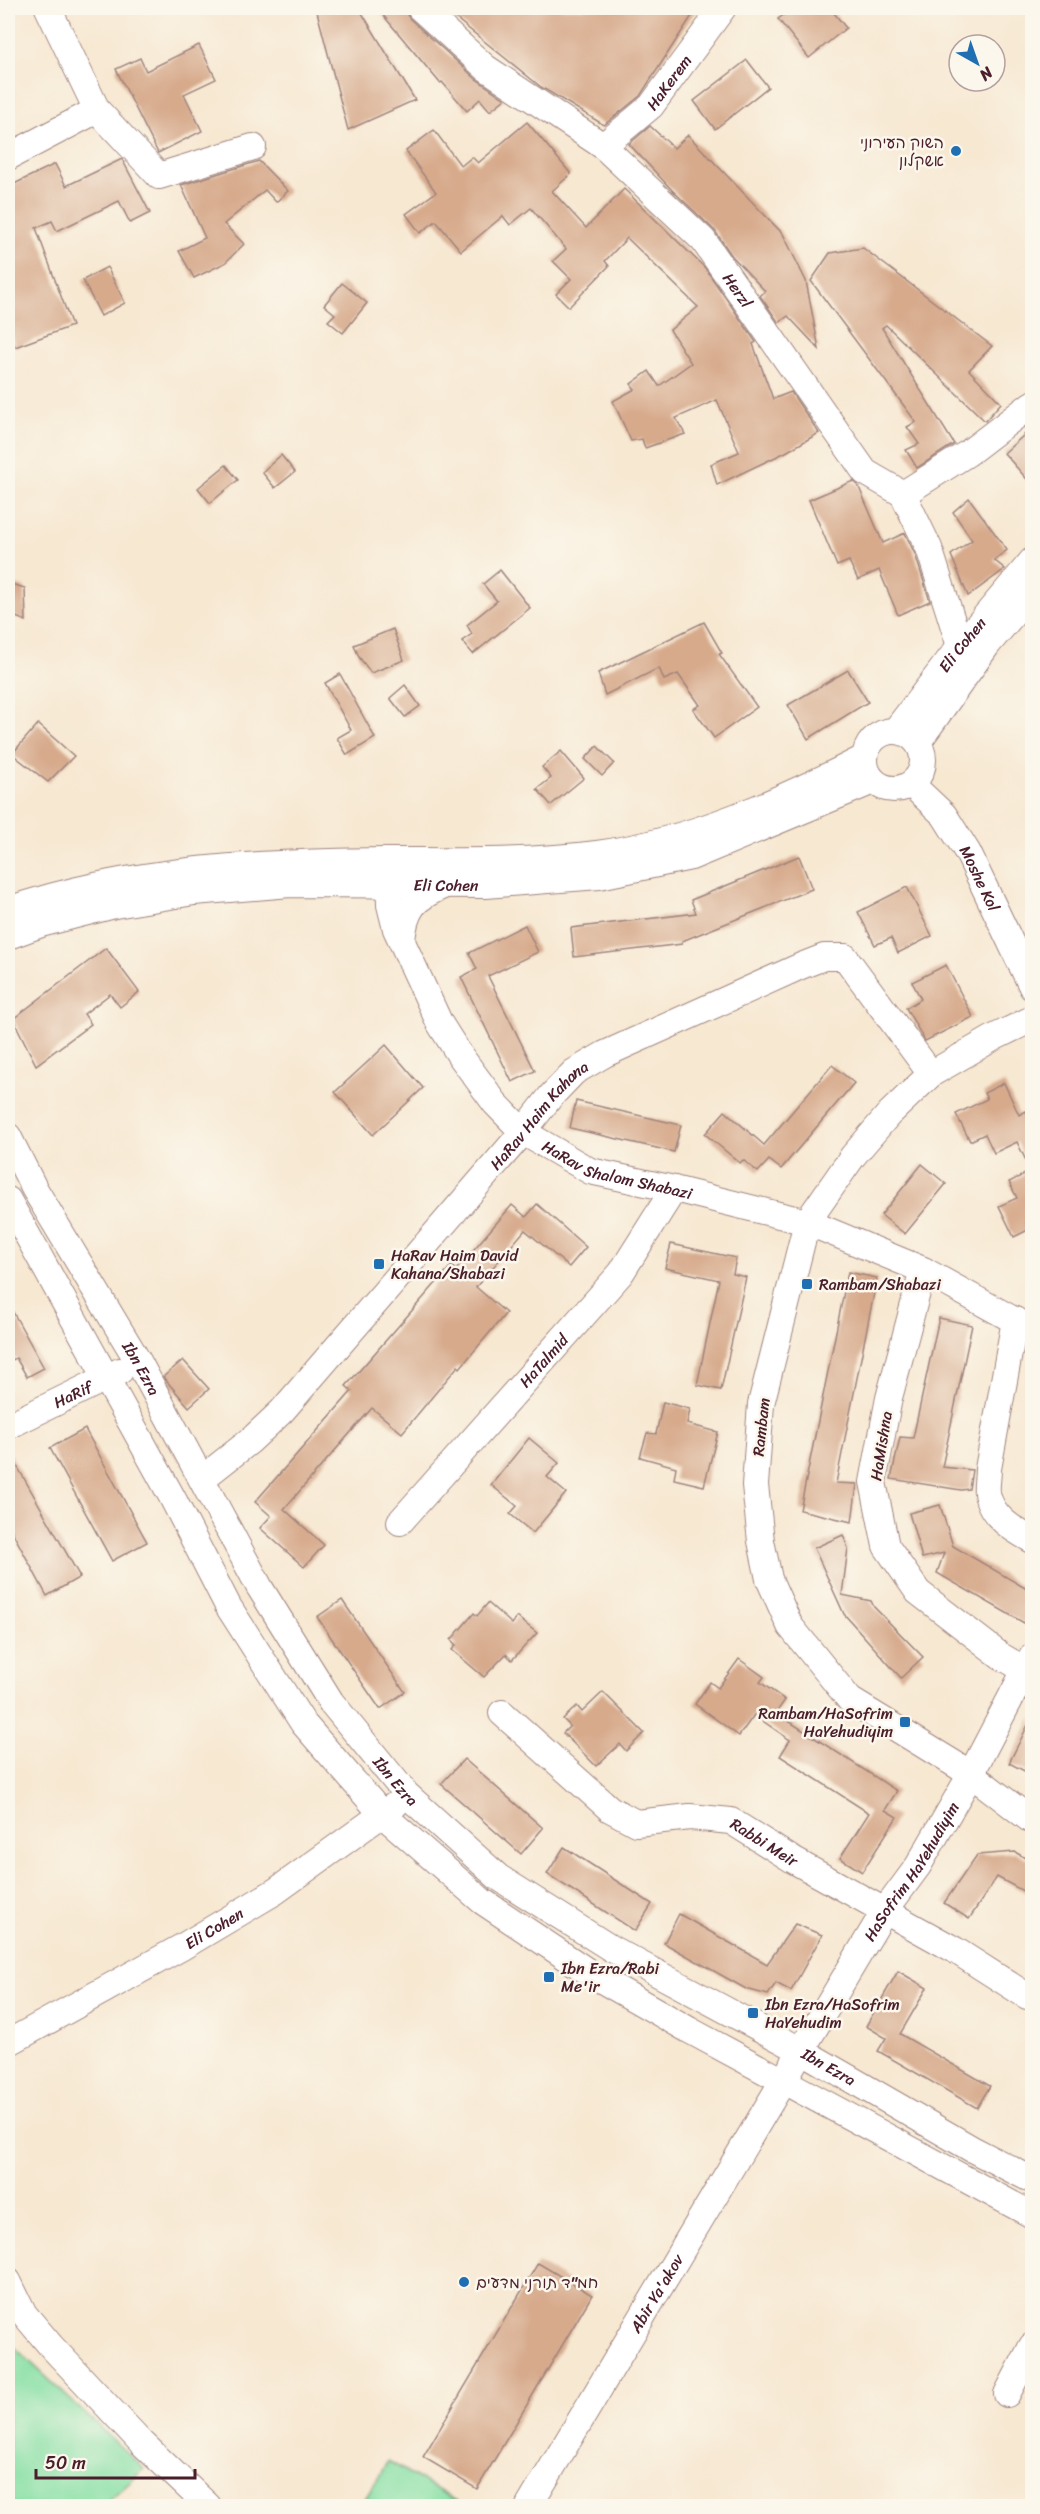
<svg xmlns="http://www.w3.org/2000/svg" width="1040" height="2514" font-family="Sriracha,'Playpen Sans Hebrew',sans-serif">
  <rect width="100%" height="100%" fill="#fbf7ec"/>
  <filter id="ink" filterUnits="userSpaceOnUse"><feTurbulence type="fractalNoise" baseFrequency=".0167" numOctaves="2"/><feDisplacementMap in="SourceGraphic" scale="12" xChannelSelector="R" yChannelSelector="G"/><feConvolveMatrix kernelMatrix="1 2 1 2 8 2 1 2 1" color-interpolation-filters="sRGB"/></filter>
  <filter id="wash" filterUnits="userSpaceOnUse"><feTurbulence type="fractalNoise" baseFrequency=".008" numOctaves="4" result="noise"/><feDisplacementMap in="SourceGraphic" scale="24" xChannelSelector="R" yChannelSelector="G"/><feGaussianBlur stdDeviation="1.35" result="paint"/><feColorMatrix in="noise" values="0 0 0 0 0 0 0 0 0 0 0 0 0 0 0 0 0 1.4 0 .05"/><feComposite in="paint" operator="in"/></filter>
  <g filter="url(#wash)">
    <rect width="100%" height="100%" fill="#f7e8d2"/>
    <g fill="#86dfa4" stroke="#687f68" stroke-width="1.5">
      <polygon points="8,2341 144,2469 102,2506 8,2506"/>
      <polygon points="388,2461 465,2506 361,2506"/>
    </g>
    <g id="blocks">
      <g fill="#d7aa8c">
        <polygon points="316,8 359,8 415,100 348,130"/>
        <polygon points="377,8 402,8 410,19 476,79 505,99 490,111 480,99 467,111 442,82 440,83"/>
        <polygon points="443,8 697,8 640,96 604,125 541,87"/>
        <polygon points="794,8 830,8 846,28 809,58 778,19"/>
        <polygon points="199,45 216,79 184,94 202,131 158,153 116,69 140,58 146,71"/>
        <polygon points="747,60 768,87 715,129 694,101"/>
        <polygon points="527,122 571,174 552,191 586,228 624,189 705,268 756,342 753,344 773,399 791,392 819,433 786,452 717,485 711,464 739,452 717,400 676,418 685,434 645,448 642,439 631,441 613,401 635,389 631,384 649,371 659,386 691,363 670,330 698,307 627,238 605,261 609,266 569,307 556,294 571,279 553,261 566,249 531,208 510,225 503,216 461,251 436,221 420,233 406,214 436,192 406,151 434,130 461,166 472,157 478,163"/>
        <polygon points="650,126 674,148 688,135 783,234 806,281 819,349 788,316 779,323 760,296 765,291 732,256 715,231 672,190 629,144"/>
        <polygon points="122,159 150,213 130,223 119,201 57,231 52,221 36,228 72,326 15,347 8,326 8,187 55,164 66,186"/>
        <polygon points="259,161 288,191 276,202 265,190 224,224 244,244 225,263 194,278 179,251 205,238 181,185"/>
        <polygon points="863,248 992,346 969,370 1001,403 985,421 886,325 882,328 954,444 917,468 906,450 919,444 907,427 916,422 811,281 830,253"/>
        <polygon points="107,267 125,303 101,316 83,280"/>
        <polygon points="342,283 367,303 343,333 328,321 335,314 324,305"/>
        <polygon points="1032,428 1032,485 1004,453"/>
        <polygon points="281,455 295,472 275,488 262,472"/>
        <polygon points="226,465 238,480 210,503 198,488"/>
        <polygon points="853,481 858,485 883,543 905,533 915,554 930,601 898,615 879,570 858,580 849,561 837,566 809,500"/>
        <polygon points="969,498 1007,550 994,560 1005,569 968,596 951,555 972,540 953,512"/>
        <polygon points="500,570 530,608 473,654 462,641 472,634 467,625 497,601 483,584"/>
        <polygon points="8,583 25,588 26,621 8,614"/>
        <polygon points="704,622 722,653 719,654 757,707 714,738 693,709 700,705 678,674 664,680 659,668 605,695 598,673"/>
        <polygon points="393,629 404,660 371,673 359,657 354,645"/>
        <polygon points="848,670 868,702 808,739 788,705"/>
        <polygon points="340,674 375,738 347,755 337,738 351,730 325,683"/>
        <polygon points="405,685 420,706 405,717 390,698"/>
        <polygon points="38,724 74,756 48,782 12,754"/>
        <polygon points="597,746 614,763 602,776 585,759"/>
        <polygon points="561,751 584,778 551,805 537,789 551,778 542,767"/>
        <polygon points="799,856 812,889 682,941 682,944 574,957 571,928 696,913 691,900"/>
        <polygon points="907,887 932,936 898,953 891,938 875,945 858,912"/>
        <polygon points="525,925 538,952 488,976 535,1071 512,1082 461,977 477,969 469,953"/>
        <polygon points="106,948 139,992 120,1007 110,994 84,1014 91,1024 36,1065 13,1019"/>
        <polygon points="946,965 973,1017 925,1041 906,1008 921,999 912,982"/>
        <polygon points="386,1045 423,1088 373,1135 335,1092"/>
        <polygon points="832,1065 854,1083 781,1169 769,1160 758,1172 743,1160 740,1163 705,1134 725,1111 764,1145"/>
        <polygon points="1004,1083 1019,1115 1026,1111 1032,1124 1032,1230 1029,1222 1026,1223 1030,1229 1014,1237 999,1206 1017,1198 1009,1182 1031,1171 1017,1142 994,1153 985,1134 970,1141 956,1114 987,1099 984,1093"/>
        <polygon points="576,1101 681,1125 674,1152 570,1128"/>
        <polygon points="922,1164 946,1184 905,1234 881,1215"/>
        <polygon points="537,1204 586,1247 569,1267 525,1230 476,1287 506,1313 460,1368 458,1366 402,1433 372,1408 284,1509 324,1545 304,1567 260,1528 271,1516 255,1502 352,1391 346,1386 451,1266 456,1270 512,1205 526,1217"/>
        <polygon points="671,1244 736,1258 733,1274 746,1277 721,1390 697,1385 719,1280 665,1268"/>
        <polygon points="848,1272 877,1278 836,1483 857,1484 852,1522 800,1510"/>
        <polygon points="8,1303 44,1368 27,1377 16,1358 8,1362"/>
        <polygon points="939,1318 972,1325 942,1467 972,1470 969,1489 961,1490 891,1479 900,1437 913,1438"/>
        <polygon points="183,1360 209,1389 189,1407 163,1377"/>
        <polygon points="663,1402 690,1409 687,1424 718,1432 704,1486 674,1479 676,1467 640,1457 647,1433 656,1434"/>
        <polygon points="85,1429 147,1542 112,1561 50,1448"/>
        <polygon points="529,1438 559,1463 547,1477 566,1493 533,1533 510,1514 517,1506 491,1485"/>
        <polygon points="8,1450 80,1577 47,1596 8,1524"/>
        <polygon points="940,1505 953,1546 1032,1592 1032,1613 1024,1623 937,1573 944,1553 922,1558 909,1513"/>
        <polygon points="843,1535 848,1548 842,1595 871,1601 874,1607 923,1657 901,1678 844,1614 814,1548"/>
        <polygon points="342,1600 405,1692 380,1709 317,1617"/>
        <polygon points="488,1603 512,1624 517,1617 537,1633 512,1660 506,1654 484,1677 452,1650 456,1645 451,1640 474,1613 477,1616"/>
        <polygon points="739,1659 764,1677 760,1682 785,1700 776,1713 897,1791 885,1810 897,1817 862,1872 840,1858 869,1813 780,1756 790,1740 754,1715 739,1736 695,1704 710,1682 718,1688"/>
        <polygon points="603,1692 644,1733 626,1751 620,1744 596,1766 563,1733 570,1726 563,1719 577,1706 582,1712"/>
        <polygon points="1032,1717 1032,1775 1009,1763"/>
        <polygon points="464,1759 543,1828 521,1854 441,1784"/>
        <polygon points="564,1847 652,1904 635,1931 547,1874"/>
        <polygon points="1015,1852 1032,1862 1032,1896 997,1877 969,1919 944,1903 977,1855"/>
        <polygon points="679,1914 767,1964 795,1924 822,1935 791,1991 776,1983 768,1995 746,1989 664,1943"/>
        <polygon points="898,1971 927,1988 900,2034 990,2086 977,2108 878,2051 886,2038 866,2026"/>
        <polygon points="538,2263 592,2295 477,2489 423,2457"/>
      </g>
    </g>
  </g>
  <g filter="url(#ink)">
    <use href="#blocks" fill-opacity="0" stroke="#a0847e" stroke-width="1.5"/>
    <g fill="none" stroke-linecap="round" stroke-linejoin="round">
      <g stroke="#a0847e" stroke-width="28">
        <g id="minor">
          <polyline points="48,8 97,110 159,176 253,147"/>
          <path id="s1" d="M420,8L486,68L603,146L703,240L865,472L903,494L929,548L960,646"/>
          <path id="s2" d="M603,146L651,106L723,8"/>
          <polyline points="8,157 97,110"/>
          <polyline points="903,494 968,453 1032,404"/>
          <path id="s3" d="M896,730L960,646L1032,561"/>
          <circle cx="894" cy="760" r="29"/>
          <polyline points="918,742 988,644 1032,592"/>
          <path id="s4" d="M911,784L944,815L968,853L1032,987"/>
          <path id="s5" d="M389,868L390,905L396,929L440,1024L459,1054L495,1103L523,1132L590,1171L674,1189L807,1222L923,1270L1032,1330"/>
          <path d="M8,910C129,868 261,862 388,861C458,861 527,863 597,854C691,841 780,801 864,758"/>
          <path id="s6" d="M8,936L41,924L115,905L194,892L290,884L486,885L599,876L691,857L873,781"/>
          <path d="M402,941C405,908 414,898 445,885"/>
          <polyline points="1032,1019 995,1037 931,1074 889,1114 853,1156 807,1222 761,1404 755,1485 761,1541 769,1579 790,1626 850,1700 971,1774 1032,1821"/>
          <path id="s7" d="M8,1136L34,1188L138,1361L260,1588L331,1702L407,1795L498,1877L612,1949L802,2051L972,2149L1032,2180"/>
          <polyline points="8,1200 172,1497 228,1606 303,1723 383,1815 482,1901 593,1975 689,2030 1032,2215"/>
          <polyline points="923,1270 889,1398 873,1482 886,1546 918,1592 1001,1656 1025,1670"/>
          <path d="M1015,1320L988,1469C988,1477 986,1486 987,1493C991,1517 1014,1530 1032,1540"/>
          <path id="s8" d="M8,1426L120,1371"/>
          <path id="s9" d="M203,1478L250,1441L282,1411L523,1132L551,1096L574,1072L605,1054L801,966L824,957H845L931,1074"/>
          <path id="s10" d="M400,1522L621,1273L674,1189"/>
          <path id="s11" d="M502,1713L610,1809L636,1823L690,1817L731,1821L793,1860L955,1950L1027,1996H1032"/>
          <path id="s12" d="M8,2043L182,1947L276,1891L395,1805"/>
          <polyline points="8,2281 24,2314 51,2346 142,2443 208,2506"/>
          <polyline points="1007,2394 1032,2346"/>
          <path id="s13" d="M529,2506L884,1912L918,1866L971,1774L1032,1657"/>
        </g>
      </g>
      <use href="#minor" stroke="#fff" stroke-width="26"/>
    </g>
  </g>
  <g fill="#1f6fb2" stroke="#fbf7ec" stroke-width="2">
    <circle cx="956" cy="151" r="6"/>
    <rect x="373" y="1258" width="12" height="12" rx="3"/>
    <rect x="801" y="1278" width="12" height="12" rx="3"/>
    <rect x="899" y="1716" width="12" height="12" rx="3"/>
    <rect x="543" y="1971" width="12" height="12" rx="3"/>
    <rect x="747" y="2007" width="12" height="12" rx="3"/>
    <circle cx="464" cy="2282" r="6"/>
  </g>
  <g text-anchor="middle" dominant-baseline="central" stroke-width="5" stroke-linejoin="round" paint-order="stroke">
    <g font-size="16" fill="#4a1f2b" stroke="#fbf7ec">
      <text stroke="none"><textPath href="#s2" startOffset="92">HaKerem</textPath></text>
      <text stroke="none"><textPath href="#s1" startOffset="428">Herzl</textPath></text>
      <text stroke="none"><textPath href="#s3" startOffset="108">Eli Cohen</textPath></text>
      <text stroke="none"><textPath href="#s4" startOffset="118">Moshe Kol</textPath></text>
      <text stroke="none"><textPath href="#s6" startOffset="444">Eli Cohen</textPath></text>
      <text stroke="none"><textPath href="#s9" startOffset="496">HaRav Haim Kahana</textPath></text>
      <text stroke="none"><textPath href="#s5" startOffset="406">HaRav Shalom Shabazi</textPath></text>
      <text stroke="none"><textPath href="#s10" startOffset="216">HaTalmid</textPath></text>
      <text stroke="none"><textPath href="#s7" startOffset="268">Ibn Ezra</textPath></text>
      <text stroke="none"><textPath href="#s8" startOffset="72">HaRif</textPath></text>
      <text transform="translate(761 1427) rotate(-84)">Rambam</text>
      <text transform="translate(881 1446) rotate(-81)">HaMishna</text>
      <text stroke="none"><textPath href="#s7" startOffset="754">Ibn Ezra</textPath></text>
      <text stroke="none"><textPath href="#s11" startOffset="309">Rabbi Meir</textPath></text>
      <text stroke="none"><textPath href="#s13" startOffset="741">HaSofrim HaYehudiyim</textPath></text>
      <text stroke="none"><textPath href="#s12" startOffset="236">Eli Cohen</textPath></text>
      <text stroke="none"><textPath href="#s7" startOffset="1276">Ibn Ezra</textPath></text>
      <text stroke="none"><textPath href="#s13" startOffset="248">Abir Ya'akov</textPath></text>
    </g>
    <g font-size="16" fill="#4a1f2b" stroke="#fbf7ec" text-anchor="start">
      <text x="944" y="142" text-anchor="end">השוק העירוני<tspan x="944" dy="18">אשקלון</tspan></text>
      <text x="391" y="1255">HaRav Haim David<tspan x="391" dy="18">Kahana/Shabazi</tspan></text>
      <text x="819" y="1284">Rambam/Shabazi</text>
      <text x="893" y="1713" text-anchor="end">Rambam/HaSofrim<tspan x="893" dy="18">HaYehudiyim</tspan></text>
      <text x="561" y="1968">Ibn Ezra/Rabi<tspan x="561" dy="18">Me'ir</tspan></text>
      <text x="765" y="2004">Ibn Ezra/HaSofrim<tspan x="765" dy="18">HaYehudim</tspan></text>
      <text x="476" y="2282">חמ"ד תורני מדעים</text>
    </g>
  </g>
  <rect width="1040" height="2514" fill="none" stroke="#fbf7ec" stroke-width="30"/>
  <g transform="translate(977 63) rotate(140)"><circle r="28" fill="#fbf7ec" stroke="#b4a19f" stroke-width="1.5"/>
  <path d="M0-4.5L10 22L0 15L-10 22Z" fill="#1f6fb2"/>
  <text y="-9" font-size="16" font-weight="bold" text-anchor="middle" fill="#4a1f2b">N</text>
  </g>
  <path d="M36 2469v9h159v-9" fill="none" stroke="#4a1f2b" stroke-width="3"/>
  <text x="45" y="2469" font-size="18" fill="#4a1f2b" stroke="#fbf7ec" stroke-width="4.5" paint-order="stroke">50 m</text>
</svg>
